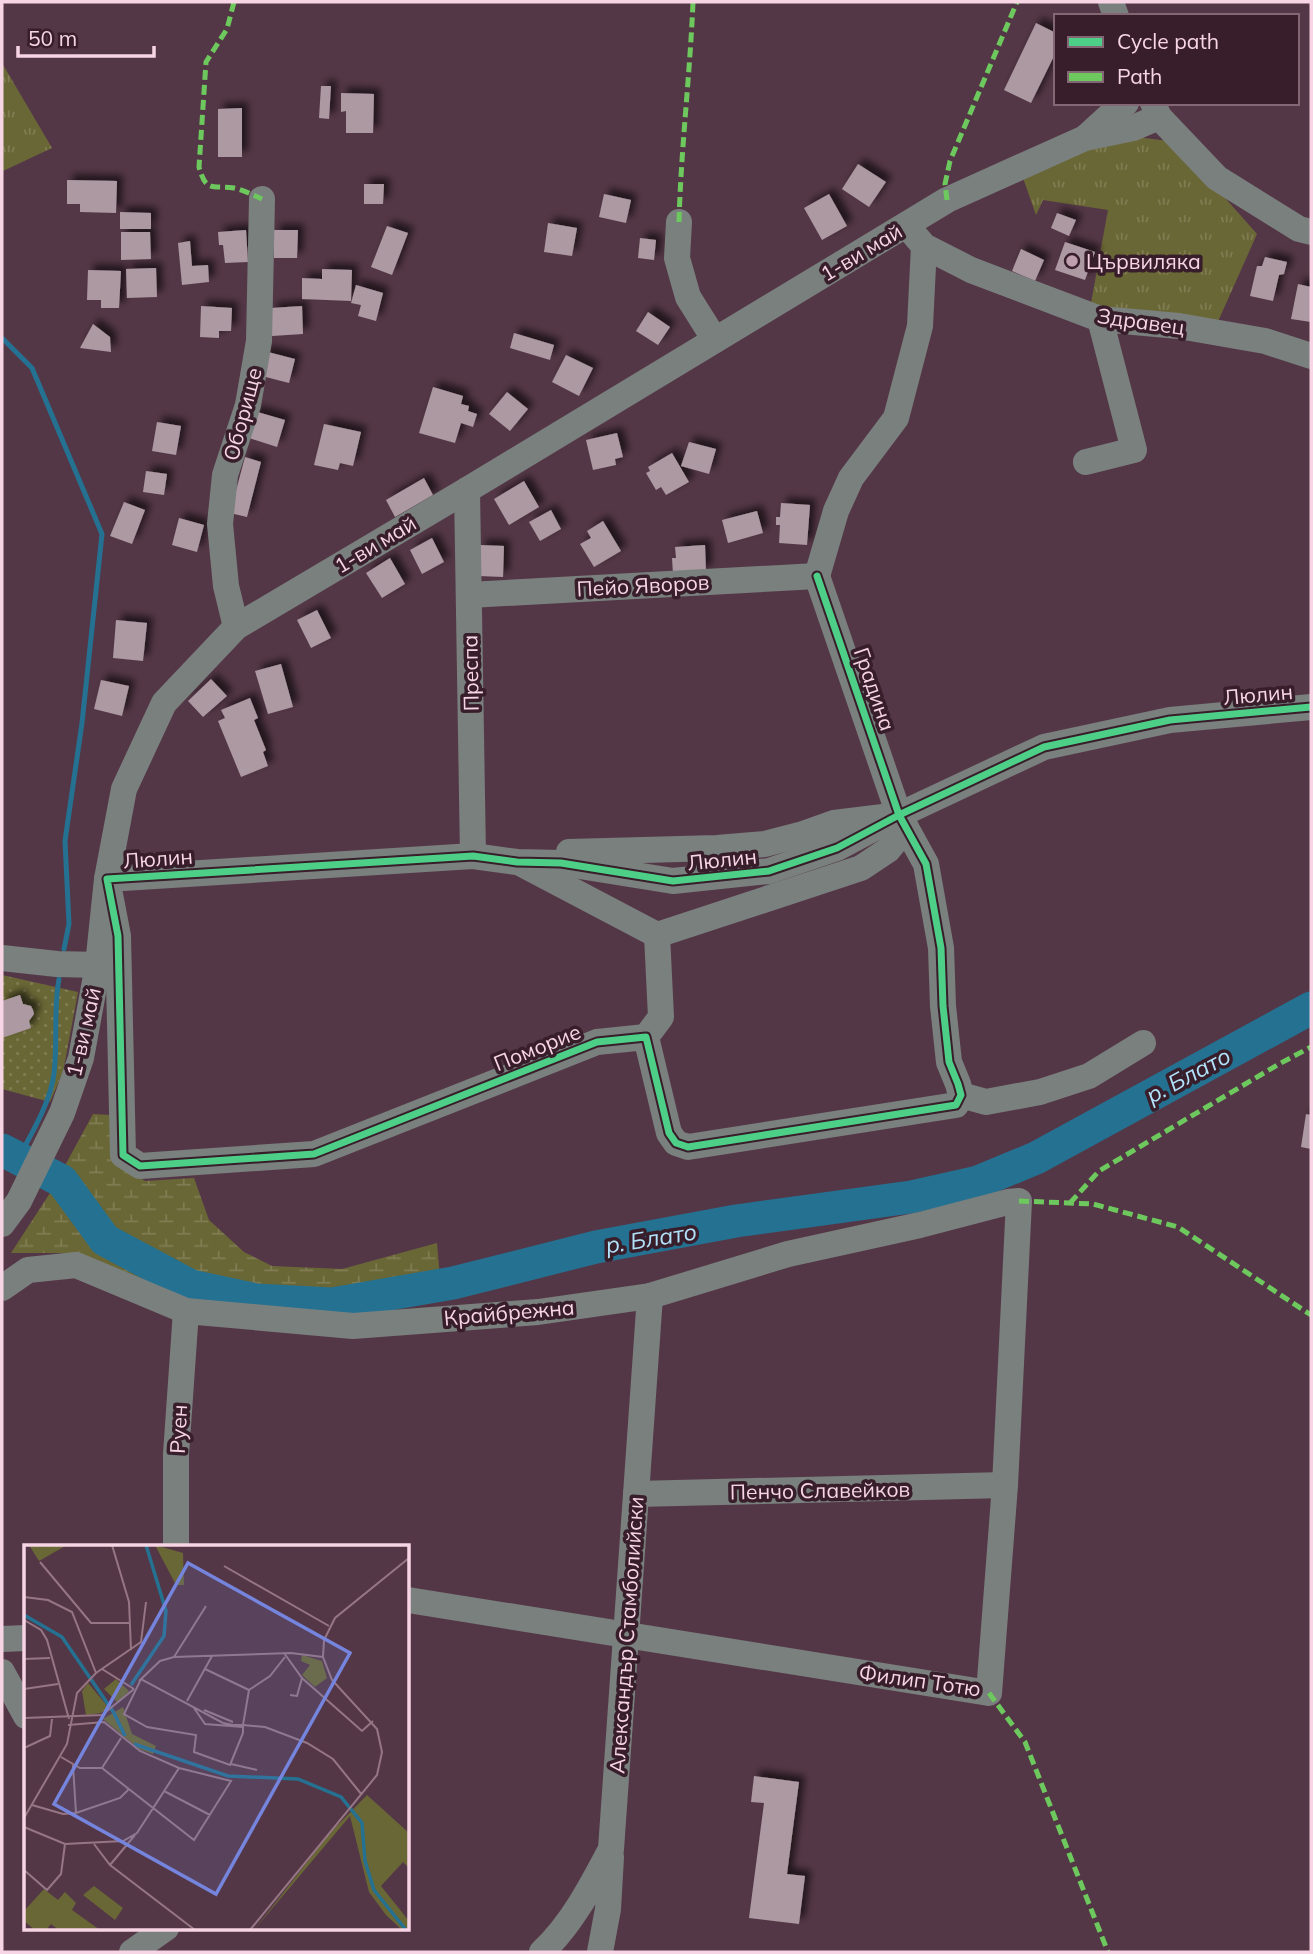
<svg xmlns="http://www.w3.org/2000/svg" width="1313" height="1954" font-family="Mulish,sans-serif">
  <defs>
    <pattern id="grass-tufts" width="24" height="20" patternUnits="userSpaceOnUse" patternTransform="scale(1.75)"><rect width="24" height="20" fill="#6a6736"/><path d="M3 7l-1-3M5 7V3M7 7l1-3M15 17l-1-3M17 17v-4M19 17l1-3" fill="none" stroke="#807c53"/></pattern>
    <pattern id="wetland-marsh" width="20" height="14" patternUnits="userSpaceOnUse" patternTransform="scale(1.75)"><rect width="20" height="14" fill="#6a6736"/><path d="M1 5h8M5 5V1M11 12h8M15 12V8" fill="none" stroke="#807c53"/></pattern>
    <pattern id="park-dots" width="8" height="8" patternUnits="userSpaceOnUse" patternTransform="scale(1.75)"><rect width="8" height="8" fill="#6a6736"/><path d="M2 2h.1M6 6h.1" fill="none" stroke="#807c53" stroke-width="1.8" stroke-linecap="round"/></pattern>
    <filter id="shadow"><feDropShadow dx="6" dy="-6" stdDeviation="3.5" flood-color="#0009"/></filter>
  </defs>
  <rect width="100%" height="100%" fill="#543746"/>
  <g fill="url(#grass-tufts)">
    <polygon points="2,63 52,148 3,171 2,170"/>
    <polygon points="1136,137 1169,141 1218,190 1257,234 1216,326 1114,319 1091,303 1108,210 1043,200 1036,215 1022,175 1091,143"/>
  </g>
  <polygon fill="url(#wetland-marsh)" points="93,1114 110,1115 113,1159 145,1181 194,1178 209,1220 244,1252 272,1266 342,1269 437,1243 442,1300 335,1316 201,1300 66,1253 11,1253 50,1193"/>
  <polygon fill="url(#park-dots)" points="2,975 78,992 63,1072 50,1102 2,1089"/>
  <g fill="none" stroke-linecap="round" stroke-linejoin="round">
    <g stroke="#257192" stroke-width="5">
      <polyline points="2,338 32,368 102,534 82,723 65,841 69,924 64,949"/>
      <path d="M18,1159C32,1133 51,1101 54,1073C58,1041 53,1010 59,979"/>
    </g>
    <polyline stroke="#257192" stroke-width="33" points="2,1150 62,1181 105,1240 191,1286 256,1300 332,1304 453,1283 596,1247 736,1221 911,1197 978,1182 1036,1158 1311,1008"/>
  </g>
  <g fill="#ac99a2" filter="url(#shadow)">
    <polygon points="1036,23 1056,33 1056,52 1031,103 1004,90"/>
    <polygon points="321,86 331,86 329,119 319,118"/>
    <polygon points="341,93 374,94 373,133 346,133 346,111 341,112"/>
    <polygon points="242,108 242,157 218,157 218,109"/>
    <polygon points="858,164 886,182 869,207 842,189"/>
    <polygon points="67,180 117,181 116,213 80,212 80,204 67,204"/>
    <polygon points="364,184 384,184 383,204 364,204"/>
    <polygon points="604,194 631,200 626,223 599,217"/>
    <polygon points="829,194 847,226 822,240 804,208"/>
    <polygon points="120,212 151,213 151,229 120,229"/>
    <polygon points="1057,213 1076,220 1069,236 1051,228"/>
    <polygon points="548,223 577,228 572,256 544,252"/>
    <polygon points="387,226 408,233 392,275 371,267"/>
    <polygon points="246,230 248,262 225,263 223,245 219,245 218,232"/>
    <polygon points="274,230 298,230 297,258 274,258"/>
    <polygon points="121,232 150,232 151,259 121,260"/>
    <polygon points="640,238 656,240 654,260 638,258"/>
    <polygon points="190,241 192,266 208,265 209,282 182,285 178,243"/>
    <polygon points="1065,242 1095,252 1085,280 1055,270"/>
    <polygon points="1021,249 1044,260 1035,281 1012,271"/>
    <polygon points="1265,257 1287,262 1284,274 1279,275 1273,301 1250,296 1257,266 1262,266"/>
    <polygon points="156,268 157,297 127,298 126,269"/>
    <polygon points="322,269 352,270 351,301 302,299 302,278 322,279"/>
    <polygon points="88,270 121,271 119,308 101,308 101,300 87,300"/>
    <polygon points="1298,284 1311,287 1311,322 1291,319"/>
    <polygon points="356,285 383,293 376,321 358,316 361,305 351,303"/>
    <polygon points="201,306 232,308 231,331 219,331 219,338 200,337"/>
    <polygon points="302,306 303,334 272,336 271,308"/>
    <polygon points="648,312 670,327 658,345 636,331"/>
    <polygon points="93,324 110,337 111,352 80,348"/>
    <polygon points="514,333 554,345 550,360 510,348"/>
    <polygon points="264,351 295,359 289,383 258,375"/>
    <polygon points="566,355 593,368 579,396 552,382"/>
    <polygon points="433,387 463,396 461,404 469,406 468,411 477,414 473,427 461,423 455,443 419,433"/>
    <polygon points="507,392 528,409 510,431 489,414"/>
    <polygon points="254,411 285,420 277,447 246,437"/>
    <polygon points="157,422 181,426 176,455 152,451"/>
    <polygon points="324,424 361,432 353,466 340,463 338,470 314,465"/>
    <polygon points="617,433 623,457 615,459 616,465 593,470 586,440"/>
    <polygon points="689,442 716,449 709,474 681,466"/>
    <polygon points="672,453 689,482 666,495 661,487 656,490 646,473 650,471 648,467"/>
    <polygon points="245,457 261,462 247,517 230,513"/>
    <polygon points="146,471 167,474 164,495 143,492"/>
    <polygon points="424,478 433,495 395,517 386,500"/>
    <polygon points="524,481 539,507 509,525 494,499"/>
    <polygon points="124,502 145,510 132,544 110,536"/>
    <polygon points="781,503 810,505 807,545 779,543 780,525 776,525 776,517 780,517"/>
    <polygon points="551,510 561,529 540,541 529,522"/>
    <polygon points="757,511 763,533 728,543 722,520"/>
    <polygon points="179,518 204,525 197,552 172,545"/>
    <polygon points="603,521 621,551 594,567 580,544 591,538 587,531"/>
    <polygon points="432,538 444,562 422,574 410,550"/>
    <polygon points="480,545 504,546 503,577 479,576"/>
    <polygon points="705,545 706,571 673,574 672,558 676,558 675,547"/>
    <polygon points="390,558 405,584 382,598 366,573"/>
    <polygon points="317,610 331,638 311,648 297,620"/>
    <polygon points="116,620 147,623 143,661 113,658"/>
    <polygon points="281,664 293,707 268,714 255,671"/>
    <polygon points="211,679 227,696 203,717 188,701"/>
    <polygon points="101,680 129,686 122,716 94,709"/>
    <polygon points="250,698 258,718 254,720 266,750 263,752 268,766 241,777 218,721 225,718 221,710"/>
    <polygon points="20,995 23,1004 31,1006 33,1010 34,1014 29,1021 31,1028 2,1038 2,1001"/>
    <polygon points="1306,1114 1311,1115 1311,1149 1301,1147"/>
    <polygon points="754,1776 799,1782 787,1874 805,1876 799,1924 749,1918 764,1803 751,1802"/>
  </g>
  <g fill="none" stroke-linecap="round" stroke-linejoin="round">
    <g stroke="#7a807e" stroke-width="26">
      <polyline points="1111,2 1116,16"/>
      <polyline points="1153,103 1159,117 1217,178 1299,229 1311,232"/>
      <polyline points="1085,138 1120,106 1126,103"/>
      <polyline points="679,222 677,258 688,297 715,340"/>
      <polyline points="906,225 924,246 971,270 1100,319 1179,326 1265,341 1311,356"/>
      <polyline points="1086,462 1134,450 1100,319"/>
      <polyline points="467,490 473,856"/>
      <polyline points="817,576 899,815 926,864 941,948 943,1006 949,1062 958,1084 961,1095 956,1105 688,1147 676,1143 669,1133 646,1037 597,1042 314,1154 140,1166 123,1155 118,936 107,879 473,856 517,862 561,863 673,881 769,871 837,848 899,815 1044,747 1170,720 1311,707"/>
      <polyline points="817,576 836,511 851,478 896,418 920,326 924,246"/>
      <polyline points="469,595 817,576"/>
      <polyline points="236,627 226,586 220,524 225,475 248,405 259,341 262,199"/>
      <polyline points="569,852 717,848 765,844 803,834 834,823 883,817"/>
      <polyline points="522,864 657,935 861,868 888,850 906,828"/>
      <polyline points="2,958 57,964 98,965"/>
      <polyline points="646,1037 661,1017 657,935"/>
      <polyline points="961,1095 986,1102 1040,1092 1089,1076 1143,1043"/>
      <polyline points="2,1224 19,1201 62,1113 81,1058 98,965 107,879 124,789 164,703 236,627 467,490 947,200 1085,138 1133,128 1159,117"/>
      <polyline points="2,1288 28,1270 76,1265 186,1311 353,1326 538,1312 650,1296 788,1254 920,1225 1008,1202 1019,1201 1005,1485 989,1693 408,1600"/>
      <polyline points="636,1494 1005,1485"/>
      <polyline points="176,1546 176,1454 186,1311"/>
      <polyline points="2,1639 26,1638"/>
      <polyline points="2,1672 26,1716"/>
      <polyline points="132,1952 166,1928"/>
      <path d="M542,1952C572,1924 592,1885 611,1849L650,1296"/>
      <polyline points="600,1952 608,1909 611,1857"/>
    </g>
    <g stroke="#6dc95d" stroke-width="5" stroke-dasharray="10 5" stroke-linecap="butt">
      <path d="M234,2L227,29L206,62L199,167C206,193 212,185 234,188C243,190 253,195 262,199"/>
      <polyline points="947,200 945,184 950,161 1017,2"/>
      <path d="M679,222C681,148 690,75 693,2"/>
      <polyline points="1019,1201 1093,1204 1178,1227 1311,1315"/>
      <polyline points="1070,1203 1099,1171 1279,1064 1311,1047"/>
      <polyline points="989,1693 1025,1742 1108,1952"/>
    </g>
    <g stroke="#371e2a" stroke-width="11">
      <polyline id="cycleway" points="817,576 899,815 926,864 941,948 943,1006 949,1062 958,1084 961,1095 956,1105 688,1147 676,1143 669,1133 646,1037 597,1042 314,1154 140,1166 123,1155 118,936 107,879 473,856 517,862 561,863 673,881 769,871 837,848 899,815 1044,747 1170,720 1311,707"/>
    </g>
    <use href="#cycleway" stroke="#4dcf88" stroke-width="7"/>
  </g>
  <circle fill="#bf9ead" stroke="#371e2a" stroke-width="2.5" cx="1072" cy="261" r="7"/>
  <g text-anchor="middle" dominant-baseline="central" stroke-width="7" stroke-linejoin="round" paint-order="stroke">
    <g font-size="21" fill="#f8d5e4" stroke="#371e2a">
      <text transform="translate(861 252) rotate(-31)">1-ви май</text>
      <text transform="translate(1141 321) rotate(8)">Здравец</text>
      <text transform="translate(242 414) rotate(-75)">Оборище</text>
      <text transform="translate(375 544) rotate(-31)">1-ви май</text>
      <text transform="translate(643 585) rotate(-3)">Пейо Яворов</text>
      <text transform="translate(470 673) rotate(-91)">Преспа</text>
      <text transform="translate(875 689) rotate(71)">Градина</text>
      <text transform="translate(1258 694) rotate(-5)">Люлин</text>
      <text transform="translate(158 858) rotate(-4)">Люлин</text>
      <text transform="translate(722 859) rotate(-6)">Люлин</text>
      <text transform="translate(83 1032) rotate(-77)">1-ви май</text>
      <text transform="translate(537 1047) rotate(-22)">Поморие</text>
      <text transform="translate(509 1312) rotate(-5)">Крайбрежна</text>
      <text transform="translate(178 1429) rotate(-87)">Руен</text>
      <text transform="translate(820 1490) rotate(-1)">Пенчо Славейков</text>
      <text transform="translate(626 1635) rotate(-86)">Александър Стамболийски</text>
      <text transform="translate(920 1680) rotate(8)">Филип Тотю</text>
    </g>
    <g font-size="21" fill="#f8d5e4" stroke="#371e2a" text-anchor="start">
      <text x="1086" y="261">Цървиляка</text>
    </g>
    <g font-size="23" font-style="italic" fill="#b2e2fa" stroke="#371e2a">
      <text transform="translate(1188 1075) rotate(-28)">р. Блато</text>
      <text transform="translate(651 1238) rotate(-9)">р. Блато</text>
    </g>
  </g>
  <g transform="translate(24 1545)">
    <rect width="385" height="385" fill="#543746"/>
    <path d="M131,0L159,8L160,40H152ZM278,110L298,116L303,133L291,142L278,130L286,120L277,116ZM343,250L385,288V323L379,317L357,341L385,376V385H378L362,370L345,347L326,271L230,385L306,288ZM70,341L99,363L91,375L59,350ZM20,344L34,355L41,347L52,358L48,365L76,385H35L27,379L22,385H11L0,376V366Z" fill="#6a6736"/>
    <path d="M64,138L85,163L77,168L62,170L58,146ZM99,162L108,189L132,201L129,209L115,204L79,174Z" fill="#6a6736"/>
    <path d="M5,0H43L15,16Z" fill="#6a6736"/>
    <path d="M92,134L105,146L94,158L80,144Z" fill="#6a6736"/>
    <path fill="none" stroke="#257192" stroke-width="3.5" d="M0,70L38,92L90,168L101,191M107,140L140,91L142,66L122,0M110,199L204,231L274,234L317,252L338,278L341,316L350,345L382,385"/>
    <path fill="none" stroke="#967685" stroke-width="2" d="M88,0L105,57L107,105M16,17L67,78H105M200,21L305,81M0,52L24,55L48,67L72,128M0,75L17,85L23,95L45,174M260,108L278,133L338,186L349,176M150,112L182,61M0,114L26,113M78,124L110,144M181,124L225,145M115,136L136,116L150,112L267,108L299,112M0,144L34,139M225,145L219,180V188L206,220L170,207L172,190L123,182L100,169L117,134L199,178L209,180H219L241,182L283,198L309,214L338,250M225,145L246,131L261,112M266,150L273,151L278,133M163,156L188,111M170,163L181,179L219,182M180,165L209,177M0,173L78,170L110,144M0,203L26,191L28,174M37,212L56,223H78L170,295L207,236L155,223L116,206L80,177L44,180M207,219L233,225M49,220L52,268M78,223L97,193M140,246L186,270M8,260L39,269L52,268L96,253L105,244M0,273L43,199L53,148L72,128L117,97L122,57M0,282L41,299L99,296L113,288L155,223M70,299L86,320L171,385M86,320L111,290M0,325L23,345L37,329L41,299M226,385L353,230L358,207L353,184L308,135L299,112L300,95L311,73L385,13"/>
    <path fill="#7584dd" fill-opacity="0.15" stroke="#7584dd" stroke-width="3.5" d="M164,18L326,108L192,349L30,259Z"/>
    <rect width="385" height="385" fill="none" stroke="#f8d5e4" stroke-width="3.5"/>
  </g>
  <rect width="1313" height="1954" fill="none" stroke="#f8d5e4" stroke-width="7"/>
  <rect x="1054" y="14" width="245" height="91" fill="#371e2a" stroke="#846774" stroke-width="2"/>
  <rect x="1068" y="37" width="35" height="10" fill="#4dcf88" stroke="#846774" stroke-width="2"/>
  <text x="1117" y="49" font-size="21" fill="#f8d5e4">Cycle path</text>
  <rect x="1068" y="72" width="35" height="10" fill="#6dc95d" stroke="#846774" stroke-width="2"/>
  <text x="1117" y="84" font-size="21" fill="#f8d5e4">Path</text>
  <path d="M18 46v10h136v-10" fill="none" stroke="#f8d5e4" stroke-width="3.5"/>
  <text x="28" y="46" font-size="21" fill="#f8d5e4" stroke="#371e2a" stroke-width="5" paint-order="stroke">50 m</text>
</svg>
